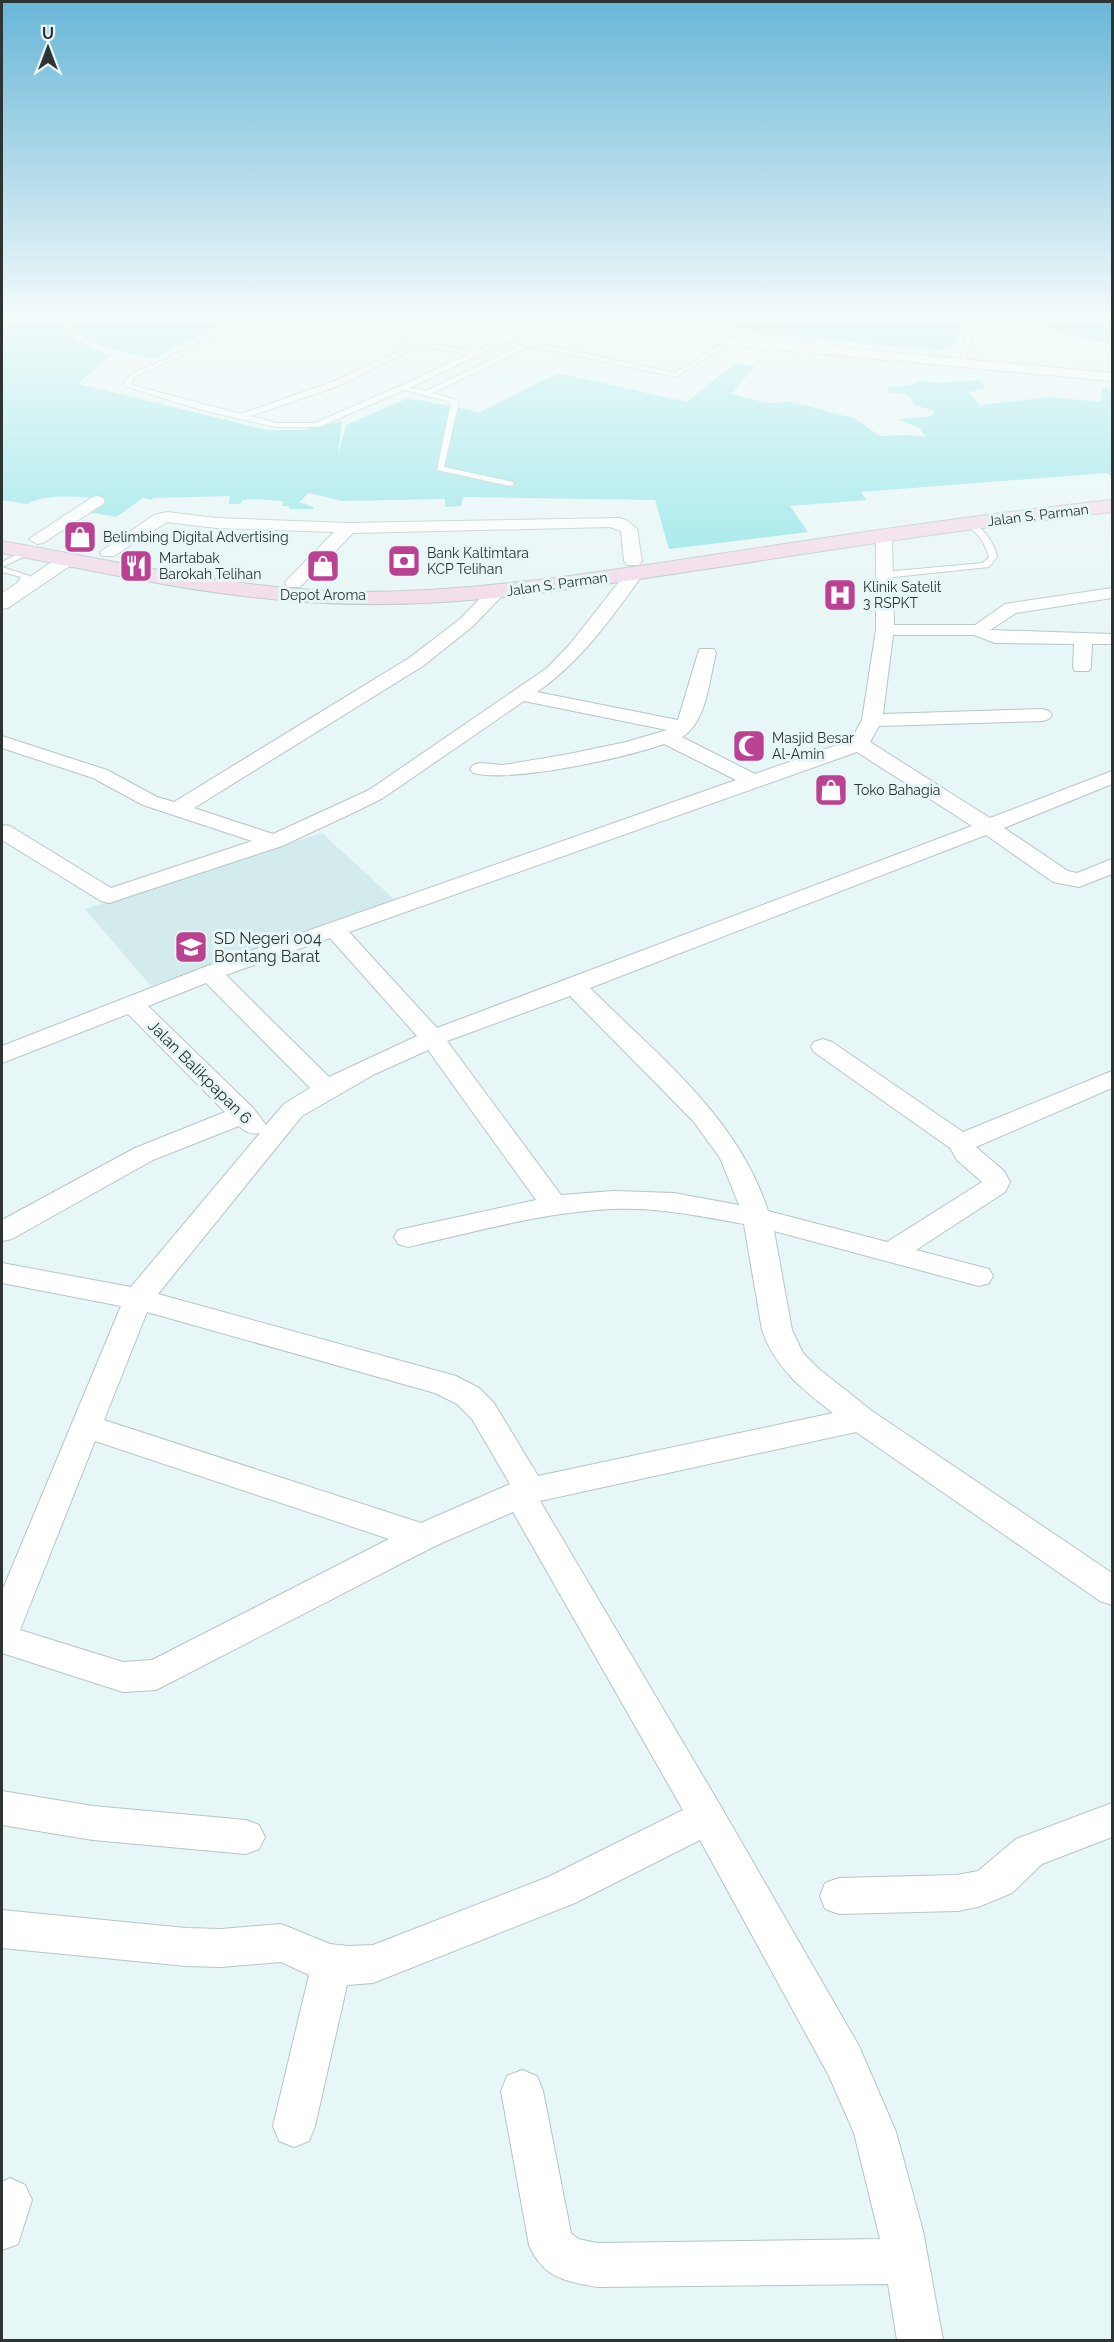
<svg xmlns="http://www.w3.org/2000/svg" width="1114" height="2342" font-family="Raleway,sans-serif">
  <rect width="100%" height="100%" fill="#e7f6f6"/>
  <polygon fill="#d3ebec" points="322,833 397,902 151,986 85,909"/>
  <g fill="#8ce3e5">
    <path d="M2,321H65L76,340L110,356L78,384L267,430H303L342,421L338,455L346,425L408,398L480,412L558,373L687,402L735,363L755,366L731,394L766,403L792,402L856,419L880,436L909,435L926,437L919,428L898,419L932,416L934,411L915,405C909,392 902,393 889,393L887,387L908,386L920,381L937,383L979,380L986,389L968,392L980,405L1050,397L1101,402L1102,388L1112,389V477L1107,473L861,492L866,500L790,506L808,532L669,549L655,500L463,497L461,506L445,507V499L342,501L309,493L299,502L314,507L313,509H290L289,506H282L283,501L254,499L243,500L240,504H229L230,496L153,498L152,500L143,498L116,517L82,511L99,499C80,496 44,494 27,504L2,500Z"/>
    <polygon points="70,321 228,321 153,359 106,348 85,340 71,326"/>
    <path d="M736,321H962C955,341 958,348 934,351L734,329Z"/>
    <polygon points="1030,321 1112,321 1112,344 1064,334"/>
  </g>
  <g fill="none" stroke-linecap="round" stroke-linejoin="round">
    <g stroke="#b7c5c6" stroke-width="2">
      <g id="lane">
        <path d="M252,321H260L137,375L132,382V385L241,414L332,382L415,344L311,321H323L473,352L537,322L539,325L513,338L675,373L727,341L732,342L676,377L530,346L433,393L459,401L444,467L513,482L514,484L510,486L437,470L451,402L404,390L319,427H276L202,410L125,386L124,382L133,373ZM507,341L523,344L426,391L410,388ZM422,345L467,355L400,386L315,423H276L250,416L338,386Z"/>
        <polygon points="970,321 976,321 965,363 962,365 959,363"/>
        <path d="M967,521H973C985,532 994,541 997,557L989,567L884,578L880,575L884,572L983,563L989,557C985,542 978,534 967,525Z"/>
        <polygon points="27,549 31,552 30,554 2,567 30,576 23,587 2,599 2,593 17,583 21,577 2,572 2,562"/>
      </g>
    </g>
    <g stroke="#b7c5c6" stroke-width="2">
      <g id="street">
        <polygon points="507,321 555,321 1112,373 1112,381 514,325"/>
        <polygon points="97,496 103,498 105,501 103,504 43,543 37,544 29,539 91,498"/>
        <polygon points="167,512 216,518 348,523 620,518 626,520 637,529 642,561 639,565 627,565 624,561 621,531 610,527 353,533 300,587 288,587 285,583 288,579 334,532 216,528 167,522 114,556 102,556 100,552 154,515"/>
        <path d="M884,531L892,536L894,625H975L1005,604L1112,588V598L1016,613L990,630L1112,634V644H1092L1091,667L1089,671H1075L1073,667L1074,644L995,643L974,635H893L883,714L1042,709L1049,711L1052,715L1049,719L1042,721L879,726L870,742L990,818L1112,771V784L1004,828L1068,871L1077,873L1112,859V874L1079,887L1053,882L986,835L590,988C658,1056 738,1117 768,1211L887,1242L982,1182L957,1160L950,1148L814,1052L811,1047L814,1042L823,1039L832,1042L963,1132L1112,1071V1088L976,1147L1004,1171L1010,1182L1005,1192L916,1250L989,1269L993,1276L989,1283L979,1286L774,1231L792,1330L803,1353L819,1369L872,1411L1112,1573V1605L1100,1601L856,1432L540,1501L720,1805L859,2046L896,2132L923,2231L943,2340H897L888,2284L597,2287C565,2281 543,2278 529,2245L501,2091L507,2076L522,2070L537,2076L543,2091L571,2233L578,2239L597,2243L880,2239L854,2133L829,2076L700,1840L575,1903L373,1983L347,1985L315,2126L309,2141L294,2147L279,2141L273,2126L309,1975L281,1962L221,1967L186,1966L2,1948V1910L186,1928L221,1929L281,1924L330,1944L348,1946L373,1945L548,1877L683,1810L513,1512L435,1546L156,1690L123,1692L2,1653V1591L121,1306L2,1283V1263L131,1287L260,1133C251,1135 245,1132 239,1126L153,1160L12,1239L2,1241V1220L135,1148L225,1112L128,1014L2,1063V1046L202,968L736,780L664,744C624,758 512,783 473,773L470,769L473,765L480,763L503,765L569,754L626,742L667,730L524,701L383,798L357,811L282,846L109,903L101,901L2,840V825L10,826L111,888L252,841L143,805L93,778L2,748V736L107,770L157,797L174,802L409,658L460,619L490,588H502L505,592L502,596L472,627L423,666L194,808L273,834L369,790L547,668L570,644L629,569H641L644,573C613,616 581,662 537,692L678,720L698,653L700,649H714L716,653C709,680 707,722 682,737L755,774L851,740L862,720L876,630V536ZM857,752L972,826L437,1028L349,932ZM330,938L417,1036L329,1077L226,975ZM206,983L310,1088L284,1104L266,1125L253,1108L148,1006ZM570,996L694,1122L720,1158L739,1205L674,1193L613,1191L561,1195L447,1041ZM428,1050L536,1200L398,1230L394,1237L398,1244L408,1247C475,1232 543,1212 612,1209C657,1207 700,1216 744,1224L762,1330C775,1368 802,1389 833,1413L538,1476L494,1403L479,1388L456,1376L158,1294L302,1116L375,1074ZM147,1312L435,1393L457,1404L472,1419L510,1484L421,1523L104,1420ZM95,1441L389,1539L152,1660L123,1662L20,1630Z"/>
        <polygon points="68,554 74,555 77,559 74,563 8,608 2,609 2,596 62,555"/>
        <polygon points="2,1791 93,1806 246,1820 259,1825 265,1837 259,1849 246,1854 93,1840 2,1825"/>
        <polygon points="1112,1803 1112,1837 1042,1864 1012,1893 978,1907 957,1911 839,1914 825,1909 820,1896 825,1883 839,1878 957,1875 978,1871 1016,1839"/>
        <polygon points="10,2178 25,2185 32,2200 18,2244 2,2250 2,2182"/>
      </g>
    </g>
    <g stroke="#b7c5c6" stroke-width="2">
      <path id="secondary" d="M1112,500V512C974,527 837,549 699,570C586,587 472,606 358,604C238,603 119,576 2,553V541C120,562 238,590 358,592C473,592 587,574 699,557C837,536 974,515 1112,500Z"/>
    </g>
    <use href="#lane" fill="#fff" fill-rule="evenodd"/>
    <use href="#street" fill="#fff" fill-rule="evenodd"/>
    <use href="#secondary" fill="#f3d8e8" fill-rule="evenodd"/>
  </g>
  <linearGradient id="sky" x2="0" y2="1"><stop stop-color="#68b6d7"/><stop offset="0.49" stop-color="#f4fbfb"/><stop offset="1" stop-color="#f4fbfb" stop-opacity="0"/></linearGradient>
  <rect width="1114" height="649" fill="url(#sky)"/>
  <defs>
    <g id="shop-square" transform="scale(1.725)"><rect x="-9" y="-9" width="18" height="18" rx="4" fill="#bb4193" stroke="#e7f6f6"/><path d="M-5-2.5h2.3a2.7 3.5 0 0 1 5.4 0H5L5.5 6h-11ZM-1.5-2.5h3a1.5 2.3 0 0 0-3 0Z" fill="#fff"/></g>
    <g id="bank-square" transform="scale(1.725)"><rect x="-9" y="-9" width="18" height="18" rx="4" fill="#bb4193" stroke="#e7f6f6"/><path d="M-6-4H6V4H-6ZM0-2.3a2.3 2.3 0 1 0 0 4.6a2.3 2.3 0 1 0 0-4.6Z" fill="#fff"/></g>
    <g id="restaurant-square" transform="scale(1.725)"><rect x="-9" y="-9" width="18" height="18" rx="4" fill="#bb4193" stroke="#e7f6f6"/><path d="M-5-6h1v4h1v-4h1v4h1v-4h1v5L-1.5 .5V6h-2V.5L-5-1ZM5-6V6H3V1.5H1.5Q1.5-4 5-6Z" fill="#fff"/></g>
    <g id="hospital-square" transform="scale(1.725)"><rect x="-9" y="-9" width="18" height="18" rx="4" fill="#bb4193" stroke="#e7f6f6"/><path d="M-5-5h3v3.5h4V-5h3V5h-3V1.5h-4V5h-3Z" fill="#fff"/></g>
    <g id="mosque-square" transform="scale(1.725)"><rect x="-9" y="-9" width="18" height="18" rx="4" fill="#bb4193" stroke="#e7f6f6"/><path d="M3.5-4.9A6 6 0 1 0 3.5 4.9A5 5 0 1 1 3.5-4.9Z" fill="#fff"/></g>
    <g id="school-square" transform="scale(1.725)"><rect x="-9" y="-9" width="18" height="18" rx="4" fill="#bb4193" stroke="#e7f6f6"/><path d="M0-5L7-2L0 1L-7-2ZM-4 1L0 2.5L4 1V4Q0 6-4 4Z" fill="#fff"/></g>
  </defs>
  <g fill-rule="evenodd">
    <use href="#shop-square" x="80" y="537"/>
    <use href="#bank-square" x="404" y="561"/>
    <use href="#restaurant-square" x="136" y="566"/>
    <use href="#shop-square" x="323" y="566"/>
    <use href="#hospital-square" x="840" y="595"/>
    <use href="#mosque-square" x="749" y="746"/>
    <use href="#shop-square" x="831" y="790"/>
    <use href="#school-square" x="191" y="947"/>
  </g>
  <g text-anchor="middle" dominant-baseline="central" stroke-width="6" stroke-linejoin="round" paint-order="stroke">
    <g font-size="14" fill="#2e3434" stroke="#e7f6f6">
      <text transform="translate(1038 515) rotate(-7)">Jalan S. Parman</text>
      <text transform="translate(557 584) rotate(-8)">Jalan S. Parman</text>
    </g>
    <g font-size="14" fill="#2e3434" stroke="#e7f6f6" text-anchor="start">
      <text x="103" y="537">Belimbing Digital Advertising</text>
      <text x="427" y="553">Bank Kaltimtara<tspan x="427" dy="16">KCP Telihan</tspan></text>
      <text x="159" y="558">Martabak<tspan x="159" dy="16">Barokah Telihan</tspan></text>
      <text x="863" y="587">Klinik Satelit<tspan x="863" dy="16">3 RSPKT</tspan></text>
      <text x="323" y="595" text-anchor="middle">Depot Aroma</text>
      <text x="772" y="738">Masjid Besar<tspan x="772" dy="16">Al-Amin</tspan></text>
      <text x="854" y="790">Toko Bahagia</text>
    </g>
    <g font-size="16" fill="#2e3434" stroke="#e7f6f6" text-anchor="start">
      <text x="214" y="938">SD Negeri 004<tspan x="214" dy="18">Bontang Barat</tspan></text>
    </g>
    <g font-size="16" fill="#2e3434" stroke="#e7f6f6">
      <text transform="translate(200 1072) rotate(45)">Jalan Balikpapan 6</text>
    </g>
  </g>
  <rect width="1114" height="2342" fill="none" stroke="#2e3434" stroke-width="6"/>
  <g transform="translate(48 48)" stroke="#e7f6f6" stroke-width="4.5" paint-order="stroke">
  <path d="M0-4.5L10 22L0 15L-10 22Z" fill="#2e3434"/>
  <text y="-9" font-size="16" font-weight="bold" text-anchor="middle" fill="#2e3434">U</text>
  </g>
</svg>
